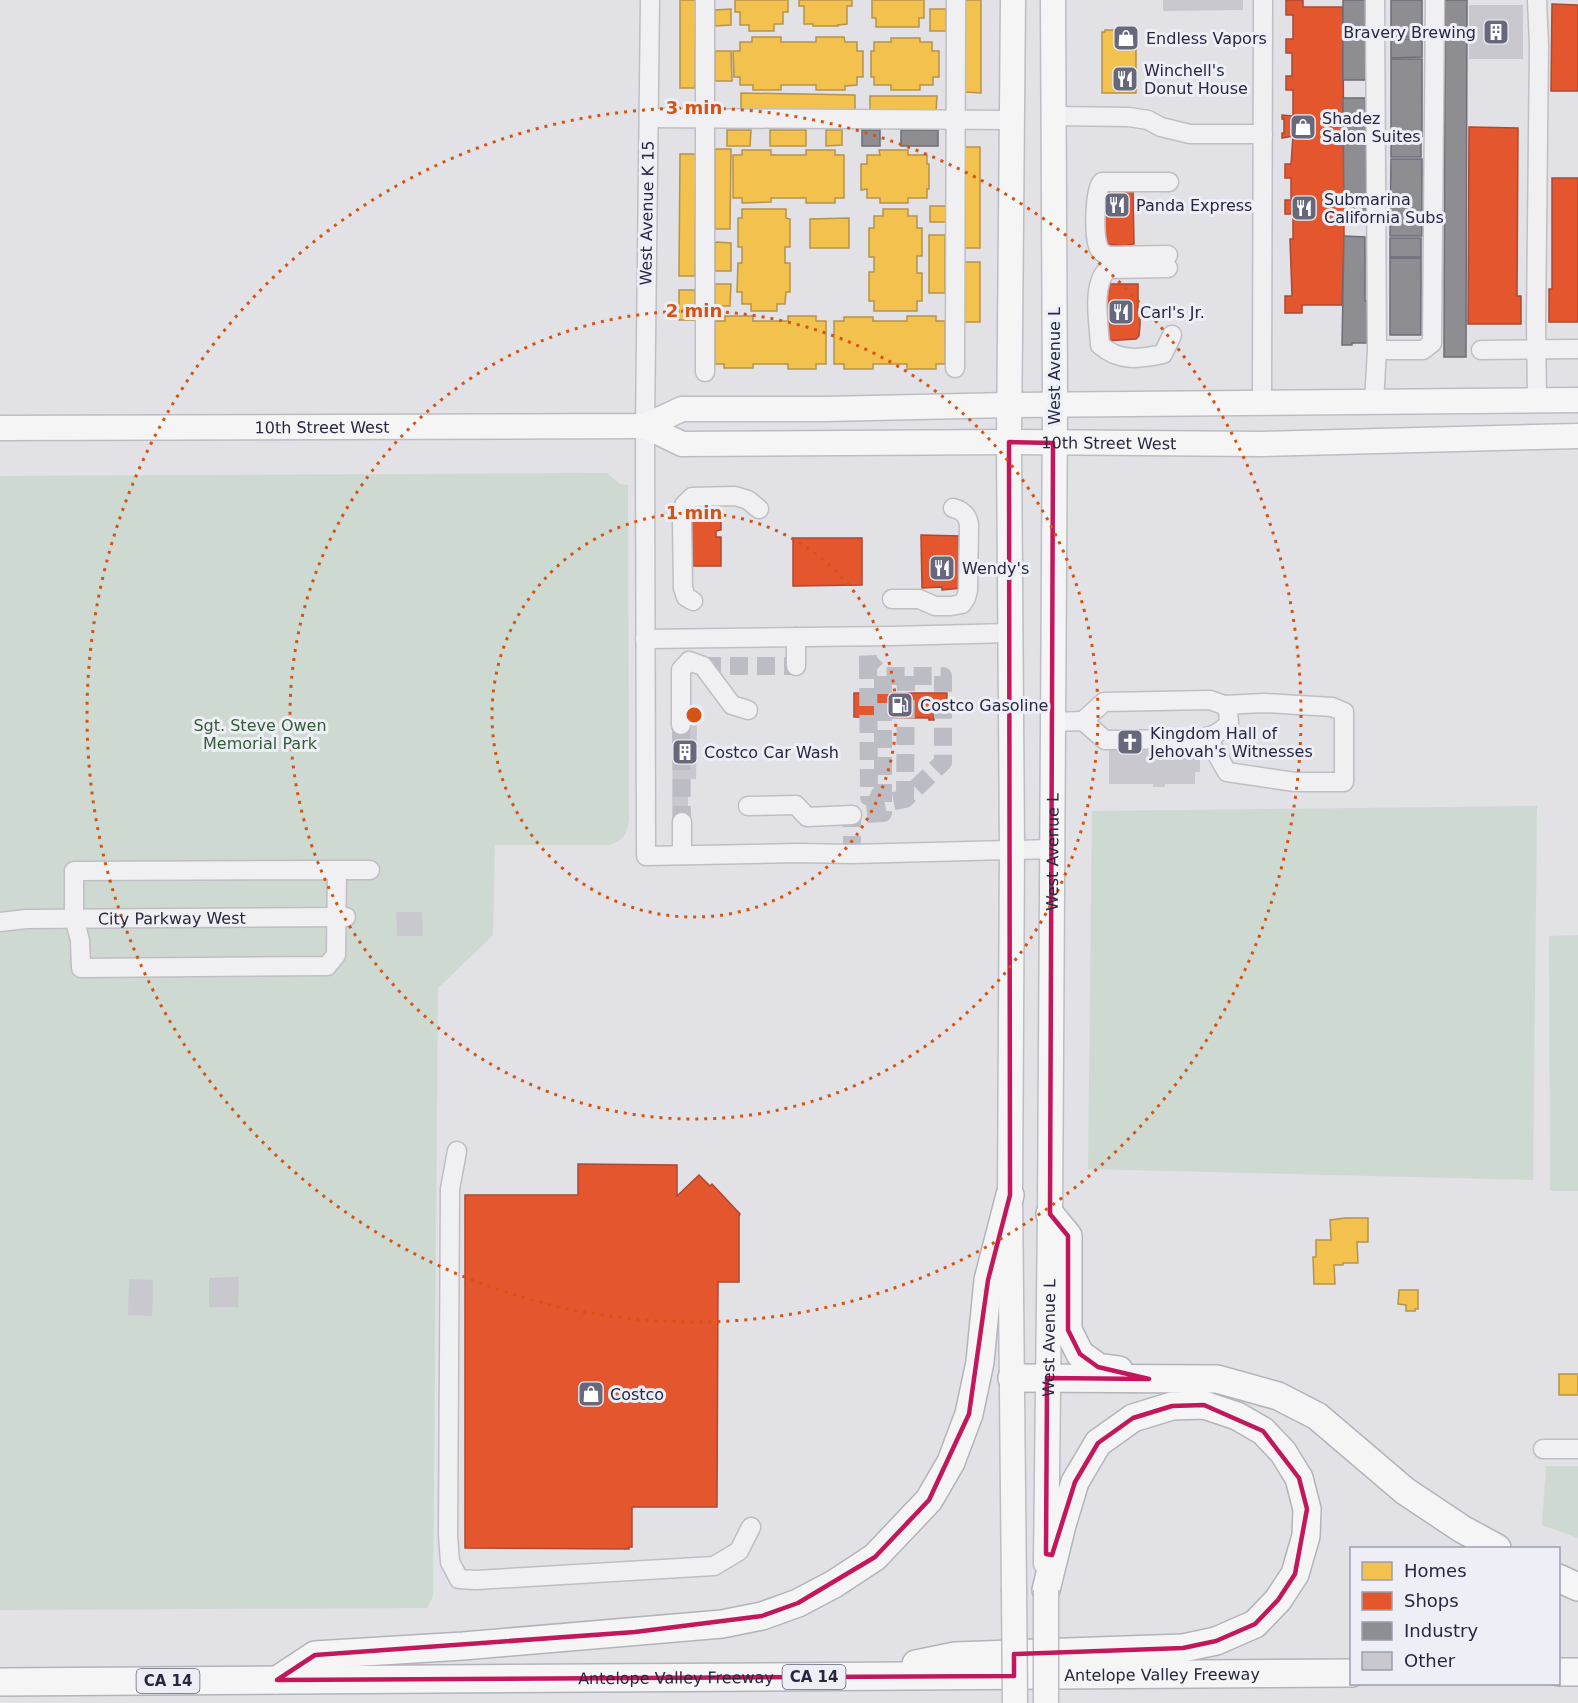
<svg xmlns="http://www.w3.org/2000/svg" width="1578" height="1703" font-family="'DejaVu Sans',sans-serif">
  <rect width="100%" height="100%" fill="#e1e1e6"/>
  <g fill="#ced9d1">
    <path d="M607,473L620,484L628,485L629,820C626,835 624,840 609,845H495L493,935L438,988L433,1596L427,1608L0,1610V476Z"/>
    <polygon points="1537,806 1533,1180 1088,1169 1092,811"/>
    <polygon points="1578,935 1578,1191 1550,1191 1549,936"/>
    <polygon points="1546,1466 1578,1466 1578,1538 1542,1525"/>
  </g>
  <g fill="#f2c14e" stroke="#b5934a" stroke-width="1.5">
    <polygon points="680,0 696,0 695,88 680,88"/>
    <polygon points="735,0 788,0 788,12 783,12 783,24 774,24 774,31 749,31 749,25 740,25 740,12 735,12"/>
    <polygon points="799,0 852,0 852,6 847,6 847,24 838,25 838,26 813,26 813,24 804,24 804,6 799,6"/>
    <polygon points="872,0 924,0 924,18 919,18 919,27 876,27 876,18 872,18"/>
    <polygon points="965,0 981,0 981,93 965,92"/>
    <polygon points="731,9 731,25 715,26 715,10"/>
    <rect x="930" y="9" width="16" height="22"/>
    <polygon points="1105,30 1136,30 1136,93 1102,93 1102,32 1105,32"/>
    <polygon points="752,37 781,37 781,42 816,42 816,37 844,37 845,42 857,42 857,51 863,51 863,77 857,77 857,85 845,86 845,90 816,90 816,85 781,85 781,90 753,90 753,85 740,85 740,77 734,77 733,51 740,51 740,42 752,42"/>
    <polygon points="891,38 920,38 920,42 932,42 932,51 939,51 939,77 933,77 933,85 920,85 920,90 891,90 891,85 874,85 874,77 871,77 871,51 874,51 874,42 891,42"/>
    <polygon points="715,51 731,51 732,81 715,81"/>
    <polygon points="741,93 855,95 855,112 741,110"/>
    <polygon points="870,96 937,96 936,112 870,111"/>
    <polygon points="727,130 751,130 750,146 727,146"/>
    <rect x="770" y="130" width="36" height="16"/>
    <polygon points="826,130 842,130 842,145 826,146"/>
    <rect x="965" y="147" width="15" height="101"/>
    <polygon points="715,149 731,149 730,229 715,229"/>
    <polygon points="742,150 771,150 771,155 806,155 806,150 835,150 835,155 844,155 844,198 835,198 835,203 806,203 806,198 771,198 771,202 742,203 742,198 733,198 733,155 742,155"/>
    <polygon points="879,150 908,150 908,155 927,155 927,164 929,164 929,189 927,189 927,198 908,198 908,203 880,203 880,198 867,198 867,189 861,190 861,164 867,164 867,155 880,155"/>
    <polygon points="680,154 696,154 695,276 679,276"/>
    <rect x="930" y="206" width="16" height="16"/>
    <polygon points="742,209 786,209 786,218 790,219 790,247 785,247 785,263 790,263 790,292 786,292 785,304 777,304 777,311 751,311 751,304 742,304 742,292 737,292 738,263 742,263 742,247 738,247 738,218 742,218"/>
    <polygon points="883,209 908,209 908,216 917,216 917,228 922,228 922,256 917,256 917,273 922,273 922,301 917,301 917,311 874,311 874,301 869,301 869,272 874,272 874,257 869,257 869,228 874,228 874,216 883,216"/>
    <polygon points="849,218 849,248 810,248 810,219"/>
    <rect x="929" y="235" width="16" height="58"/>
    <polygon points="715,242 731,243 731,271 715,271"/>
    <rect x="964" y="262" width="16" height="60"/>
    <polygon points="715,284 731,284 730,306 715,306"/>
    <rect x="679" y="290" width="16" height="30"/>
    <polygon points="725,316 753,316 753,321 788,321 788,316 816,316 816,321 826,321 826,364 816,364 816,369 788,369 788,364 753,364 753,368 724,368 724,364 715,364 715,321 725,321"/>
    <polygon points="907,316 936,316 936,321 945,321 945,364 936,364 936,369 907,369 907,364 873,364 873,369 844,369 844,364 834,364 834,321 844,321 844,317 873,317 873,321 907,321"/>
    <polygon points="1345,1218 1368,1218 1368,1242 1357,1242 1358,1263 1343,1263 1343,1265 1334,1265 1335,1284 1314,1284 1313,1257 1316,1257 1316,1240 1331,1240 1330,1220"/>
    <polygon points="1399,1290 1418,1290 1418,1309 1415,1309 1415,1311 1406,1311 1406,1305 1398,1304"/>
    <rect x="1559" y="1374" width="19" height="21"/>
  </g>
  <g fill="#e4572e" stroke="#ab4934" stroke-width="1.5">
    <polygon points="1286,0 1303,0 1303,7 1343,7 1344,236 1342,305 1302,305 1302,313 1285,313 1285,296 1292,296 1290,239 1293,239 1293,214 1285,214 1285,200 1291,200 1291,178 1285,178 1285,164 1291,164 1293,136 1282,138 1282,133 1284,133 1284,119 1282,119 1282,115 1293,116 1293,90 1286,90 1286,76 1292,76 1292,53 1286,53 1286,39 1293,39 1293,15 1286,15"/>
    <polygon points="1552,4 1578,5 1578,91 1551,91"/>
    <polygon points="1469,127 1518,128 1517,296 1521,296 1521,324 1468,324"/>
    <polygon points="1552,178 1578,178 1578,322 1549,322 1549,289 1552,289"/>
    <polygon points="1100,190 1133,190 1134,244 1124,246 1104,244"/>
    <polygon points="1105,284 1138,284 1138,311 1140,311 1140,325 1139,336 1136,339 1105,341"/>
    <polygon points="693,509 721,510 721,530 716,531 716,537 721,537 721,566 688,566 687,538 691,537"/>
    <polygon points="921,535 960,536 962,588 942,590 942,587 922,588"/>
    <polygon points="793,538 862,538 862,585 793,586"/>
    <polygon points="854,693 947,693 946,717 934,717 934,720 929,720 929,718 854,717"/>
    <polygon points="578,1164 677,1165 677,1196 699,1175 710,1186 712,1184 740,1214 739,1216 739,1282 718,1282 717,1507 632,1507 632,1547 629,1547 629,1549 465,1548 465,1195 578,1195"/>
  </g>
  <g fill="#8d8d92" stroke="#6e6e7a" stroke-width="1.5">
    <rect x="1343" y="0" width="23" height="80"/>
    <rect x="1391" y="0" width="31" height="37"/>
    <polygon points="1445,0 1467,0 1466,357 1444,357"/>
    <polygon points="1391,39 1422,39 1422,57 1391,58"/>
    <rect x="1391" y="59" width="31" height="77"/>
    <polygon points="1343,98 1366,98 1366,214 1344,214"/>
    <rect x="862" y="130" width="18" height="16"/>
    <rect x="901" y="130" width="37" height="16"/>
    <rect x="1391" y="138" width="30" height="19"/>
    <polygon points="1391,159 1422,159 1422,236 1390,236"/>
    <polygon points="1344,236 1365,237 1365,301 1367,301 1367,343 1352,343 1352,345 1342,345"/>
    <rect x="1390" y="238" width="31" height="19"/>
    <rect x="1390" y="258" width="31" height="77"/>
  </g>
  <g fill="#c8c8ce">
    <polygon points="1163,0 1243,0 1243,10 1163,11"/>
    <rect x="1469" y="5" width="54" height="54"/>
    <polygon points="673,725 697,725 696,779 688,779 688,822 672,822"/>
    <polygon points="1195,748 1195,760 1200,760 1200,772 1195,772 1195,784 1165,784 1165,787 1153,787 1153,784 1109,784 1109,749"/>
    <polygon points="396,912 422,912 423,936 397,936"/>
    <polygon points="239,1277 238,1307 209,1307 209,1278"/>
    <polygon points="129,1279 153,1280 152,1316 128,1315"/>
  </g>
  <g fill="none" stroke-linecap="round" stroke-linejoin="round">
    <g stroke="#bcbcc5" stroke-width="18" stroke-dasharray="18 9" stroke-linecap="butt">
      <polyline points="868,661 869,797 883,803 905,799 943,762 943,676 883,676"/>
      <polyline points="703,666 796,666"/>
      <polyline points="681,725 682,822"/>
      <polyline points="905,799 906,676"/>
      <polyline points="852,854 852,815 883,813 883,676 868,661 867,636"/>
    </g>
    <g stroke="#bebec4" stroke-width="21">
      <g id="minor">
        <polyline points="650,0 645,426 646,856 798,853 852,854 1052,849"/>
        <polyline points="1055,116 1129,117 1148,120 1161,127 1190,134 1263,134"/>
        <polyline points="649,118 1012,120"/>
        <path d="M1168,255L1108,256C1104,253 1099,252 1098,246C1094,234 1094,191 1102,182H1169"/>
        <path d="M1168,268L1108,269C1091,284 1099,324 1100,345C1119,362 1140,359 1163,354L1172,335"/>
        <polyline points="1377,350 1423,350 1432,343 1435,0"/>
        <polyline points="1481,350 1578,349"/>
        <polyline points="955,368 956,0"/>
        <polyline points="705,372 705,0"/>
        <polyline points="1537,401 1536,321 1539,45 1537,0"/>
        <polyline points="1374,402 1377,350 1375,0"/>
        <polyline points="1262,403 1263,0"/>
        <path d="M892,599H919L935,606H951L962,604L966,598L968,590L969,524C967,514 962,510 953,508"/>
        <polyline points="693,601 686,597 683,588 682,521 684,505 692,497 735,496 748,500 759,509"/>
        <polyline points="796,637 796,666"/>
        <polyline points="645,639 892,636 1010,633"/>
        <polyline points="1083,721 1104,702 1210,700 1224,705 1264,703 1332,707 1344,712 1344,782 1295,782 1227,772 1207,737"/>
        <path d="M1052,722L1083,721L1105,740L1194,739C1209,737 1219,735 1229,723L1228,711L1224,705"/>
        <polyline points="681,725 681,670 689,661 703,666 732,705 748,710"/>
        <polyline points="748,806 796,805 807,817 852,815"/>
        <polyline points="682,822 682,855"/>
        <polygon points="337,870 336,955 327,966 81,968 80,940 74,918 74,871"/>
        <polyline points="337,870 370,870"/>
        <path id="s1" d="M0,922L26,919L346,917"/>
        <polyline points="457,1151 450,1189 448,1535 450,1562 459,1579 476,1580 714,1566 739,1551 751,1527"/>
        <polyline points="1543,1449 1578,1449"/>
      </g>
    </g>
    <g stroke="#bcbdc4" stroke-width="27">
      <g id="major">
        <polyline points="1013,0 1009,442 1012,849 1010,1195 1014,1589"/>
        <path id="s2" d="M645,426L682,444L1009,442L1261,444L1578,436"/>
        <path id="s3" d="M0,428L645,426L682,409H825L1009,405L1578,400"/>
        <path id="s4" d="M1046,1563L1050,1214L1055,405L1053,0"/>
      </g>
    </g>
    <g stroke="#b3b3bb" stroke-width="30">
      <g id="highway">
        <polyline points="1050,1214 1068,1236 1068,1330 1080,1354 1098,1367 1119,1370"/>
        <polyline points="1012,1378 1217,1379 1278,1396 1317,1416 1405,1491 1462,1529 1497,1548"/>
        <polyline points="1558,1578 1578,1587"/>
        <polyline points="916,1664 955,1656 1183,1648 1216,1641 1255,1624 1278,1600 1295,1574 1306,1536 1307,1509 1299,1478 1283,1452 1263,1431 1237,1416 1204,1405 1172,1406 1133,1418 1098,1443 1075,1482 1062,1525 1046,1590"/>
        <polyline points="1558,1672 1578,1672"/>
        <polyline points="277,1680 315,1655 463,1646 722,1624 762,1616 798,1603 834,1584 875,1557 929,1500 951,1462 969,1414 980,1362 988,1280 1010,1195"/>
        <path id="s5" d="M0,1682L1352,1673"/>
      </g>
    </g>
    <use href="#minor" stroke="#f0f0f3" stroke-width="18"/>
    <use href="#major" stroke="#f5f5f6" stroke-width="24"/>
    <use href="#highway" stroke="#f5f5f6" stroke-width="27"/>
    <g stroke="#bcbdc4" stroke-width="27" stroke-linecap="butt">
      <g id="major-bridge">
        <polyline points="1014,1589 1015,1703"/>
        <polyline points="1046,1703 1046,1590"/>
      </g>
    </g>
    <use href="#major-bridge" stroke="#f5f5f6" stroke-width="24"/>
  </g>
  <path fill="none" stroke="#c2185b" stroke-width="4.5" stroke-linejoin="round" d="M1009,442L1053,443L1050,1214L1068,1236V1330L1080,1354L1098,1367L1149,1379L1047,1378L1046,1554L1052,1555L1075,1482L1098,1443L1133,1418L1172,1406L1204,1405L1263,1431L1299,1478L1307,1509L1295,1574L1278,1600L1255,1624L1216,1641L1183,1648L1014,1654V1676L277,1680L315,1655L635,1632L762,1616L798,1603L875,1557L929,1500L969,1414L988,1280L1010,1195Z"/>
  <g fill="none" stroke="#d55411" stroke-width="3" stroke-dasharray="3 6">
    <circle cx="694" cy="715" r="202"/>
    <circle cx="694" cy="715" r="404"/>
    <circle cx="694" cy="715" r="607"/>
  </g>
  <defs>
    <g id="building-square" transform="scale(1.35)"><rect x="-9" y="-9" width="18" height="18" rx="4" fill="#67687b" stroke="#edeef6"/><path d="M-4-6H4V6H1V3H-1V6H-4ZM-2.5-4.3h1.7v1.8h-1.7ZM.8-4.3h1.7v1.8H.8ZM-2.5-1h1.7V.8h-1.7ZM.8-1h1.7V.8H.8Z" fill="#fff"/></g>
    <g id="shop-square" transform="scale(1.35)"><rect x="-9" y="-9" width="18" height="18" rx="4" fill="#67687b" stroke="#edeef6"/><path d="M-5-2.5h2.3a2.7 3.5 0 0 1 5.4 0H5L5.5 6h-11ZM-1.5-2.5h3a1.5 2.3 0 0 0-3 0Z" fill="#fff"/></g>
    <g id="restaurant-square" transform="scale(1.35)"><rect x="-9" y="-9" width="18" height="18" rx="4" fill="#67687b" stroke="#edeef6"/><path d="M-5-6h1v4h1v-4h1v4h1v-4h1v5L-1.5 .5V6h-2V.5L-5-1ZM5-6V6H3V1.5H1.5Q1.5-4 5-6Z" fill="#fff"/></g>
    <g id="fuel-square" transform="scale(1.35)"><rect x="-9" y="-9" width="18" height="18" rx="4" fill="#67687b" stroke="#edeef6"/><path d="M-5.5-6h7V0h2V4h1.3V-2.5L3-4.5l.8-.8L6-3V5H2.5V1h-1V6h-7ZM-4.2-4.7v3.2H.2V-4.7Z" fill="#fff"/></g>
    <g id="church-square" transform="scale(1.35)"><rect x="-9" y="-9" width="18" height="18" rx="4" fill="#67687b" stroke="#edeef6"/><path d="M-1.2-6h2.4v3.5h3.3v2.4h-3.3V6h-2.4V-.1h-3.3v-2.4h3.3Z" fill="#fff"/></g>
  </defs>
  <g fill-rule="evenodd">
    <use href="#building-square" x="1496" y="32"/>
    <use href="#shop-square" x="1126" y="38"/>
    <use href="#restaurant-square" x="1125" y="79"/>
    <use href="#shop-square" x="1303" y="127"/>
    <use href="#restaurant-square" x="1117" y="205"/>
    <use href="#restaurant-square" x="1304" y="208"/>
    <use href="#restaurant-square" x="1121" y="312"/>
    <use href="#restaurant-square" x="942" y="568"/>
    <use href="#fuel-square" x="900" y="705"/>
    <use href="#church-square" x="1130" y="742"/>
    <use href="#building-square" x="685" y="752"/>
    <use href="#shop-square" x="591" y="1394"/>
  </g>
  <g text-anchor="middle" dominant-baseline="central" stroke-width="6" stroke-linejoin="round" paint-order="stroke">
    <g fill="#edeef6" stroke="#626377" stroke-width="1.5">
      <rect x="782.5" y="1665" width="63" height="24" rx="4.5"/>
      <rect x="136.5" y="1669" width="63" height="24" rx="4.5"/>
    </g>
    <g font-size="15" font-weight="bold" fill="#262741">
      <text x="814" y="1677">CA 14</text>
      <text x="168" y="1681">CA 14</text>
    </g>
    <g font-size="16" fill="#262741" stroke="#edeef6" text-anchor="start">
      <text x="1476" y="32" text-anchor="end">Bravery Brewing</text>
      <text x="1146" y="38">Endless Vapors</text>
      <text x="1144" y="70">Winchell's<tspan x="1144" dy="18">Donut House</tspan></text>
      <text x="1322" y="118">Shadez<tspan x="1322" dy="18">Salon Suites</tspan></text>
      <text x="1324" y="199">Submarina<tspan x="1324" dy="18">California Subs</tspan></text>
      <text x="1136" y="205">Panda Express</text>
      <text x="1140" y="312">Carl's Jr.</text>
      <text x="962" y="568">Wendy's</text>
      <text x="920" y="705">Costco Gasoline</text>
      <text x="1150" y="733">Kingdom Hall of<tspan x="1150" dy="18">Jehovah's Witnesses</tspan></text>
      <text x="704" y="752">Costco Car Wash</text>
      <text x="610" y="1394">Costco</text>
    </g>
    <g font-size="16" fill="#262741" stroke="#edeef6">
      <text transform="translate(647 213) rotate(-89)">West Avenue K 15</text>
      <text transform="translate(1054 366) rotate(-90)">West Avenue L</text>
      <text stroke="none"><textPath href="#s3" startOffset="322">10th Street West</textPath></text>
      <text stroke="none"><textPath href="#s2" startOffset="468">10th Street West</textPath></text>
      <text stroke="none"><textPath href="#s4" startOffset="711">West Avenue L</textPath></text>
      <text stroke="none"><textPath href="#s1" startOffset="172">City Parkway West</textPath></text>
      <text stroke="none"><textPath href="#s4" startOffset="225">West Avenue L</textPath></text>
      <text stroke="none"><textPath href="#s5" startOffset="1162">Antelope Valley Freeway</textPath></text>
      <text stroke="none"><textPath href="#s5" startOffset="676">Antelope Valley Freeway</textPath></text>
    </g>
    <g font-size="16" fill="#325d37" stroke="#edeef6">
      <text x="260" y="725">Sgt. Steve Owen<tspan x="260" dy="18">Memorial Park</tspan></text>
    </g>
  </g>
  <circle cx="694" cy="715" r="9" fill="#d55411" stroke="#edeef6" stroke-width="3"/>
  <g font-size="18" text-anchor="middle" font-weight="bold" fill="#d55411" stroke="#edeef6" stroke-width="6" stroke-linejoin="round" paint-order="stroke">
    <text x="694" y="114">3 min</text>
    <text x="694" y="317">2 min</text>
    <text x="694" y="519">1 min</text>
  </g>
  <rect x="1350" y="1547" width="210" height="138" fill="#edeef6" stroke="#9d9eae" stroke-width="1.5"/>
  <rect x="1362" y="1562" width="30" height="18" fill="#f2c14e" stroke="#9d9eae" stroke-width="1.5"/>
  <text x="1404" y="1577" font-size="18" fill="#262741">Homes</text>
  <rect x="1362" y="1592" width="30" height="18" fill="#e4572e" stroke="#9d9eae" stroke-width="1.5"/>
  <text x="1404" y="1607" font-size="18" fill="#262741">Shops</text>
  <rect x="1362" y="1622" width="30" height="18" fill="#8d8d92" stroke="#9d9eae" stroke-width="1.5"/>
  <text x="1404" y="1637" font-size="18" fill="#262741">Industry</text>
  <rect x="1362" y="1652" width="30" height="18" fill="#c8c8ce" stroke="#9d9eae" stroke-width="1.5"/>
  <text x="1404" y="1667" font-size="18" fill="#262741">Other</text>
</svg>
